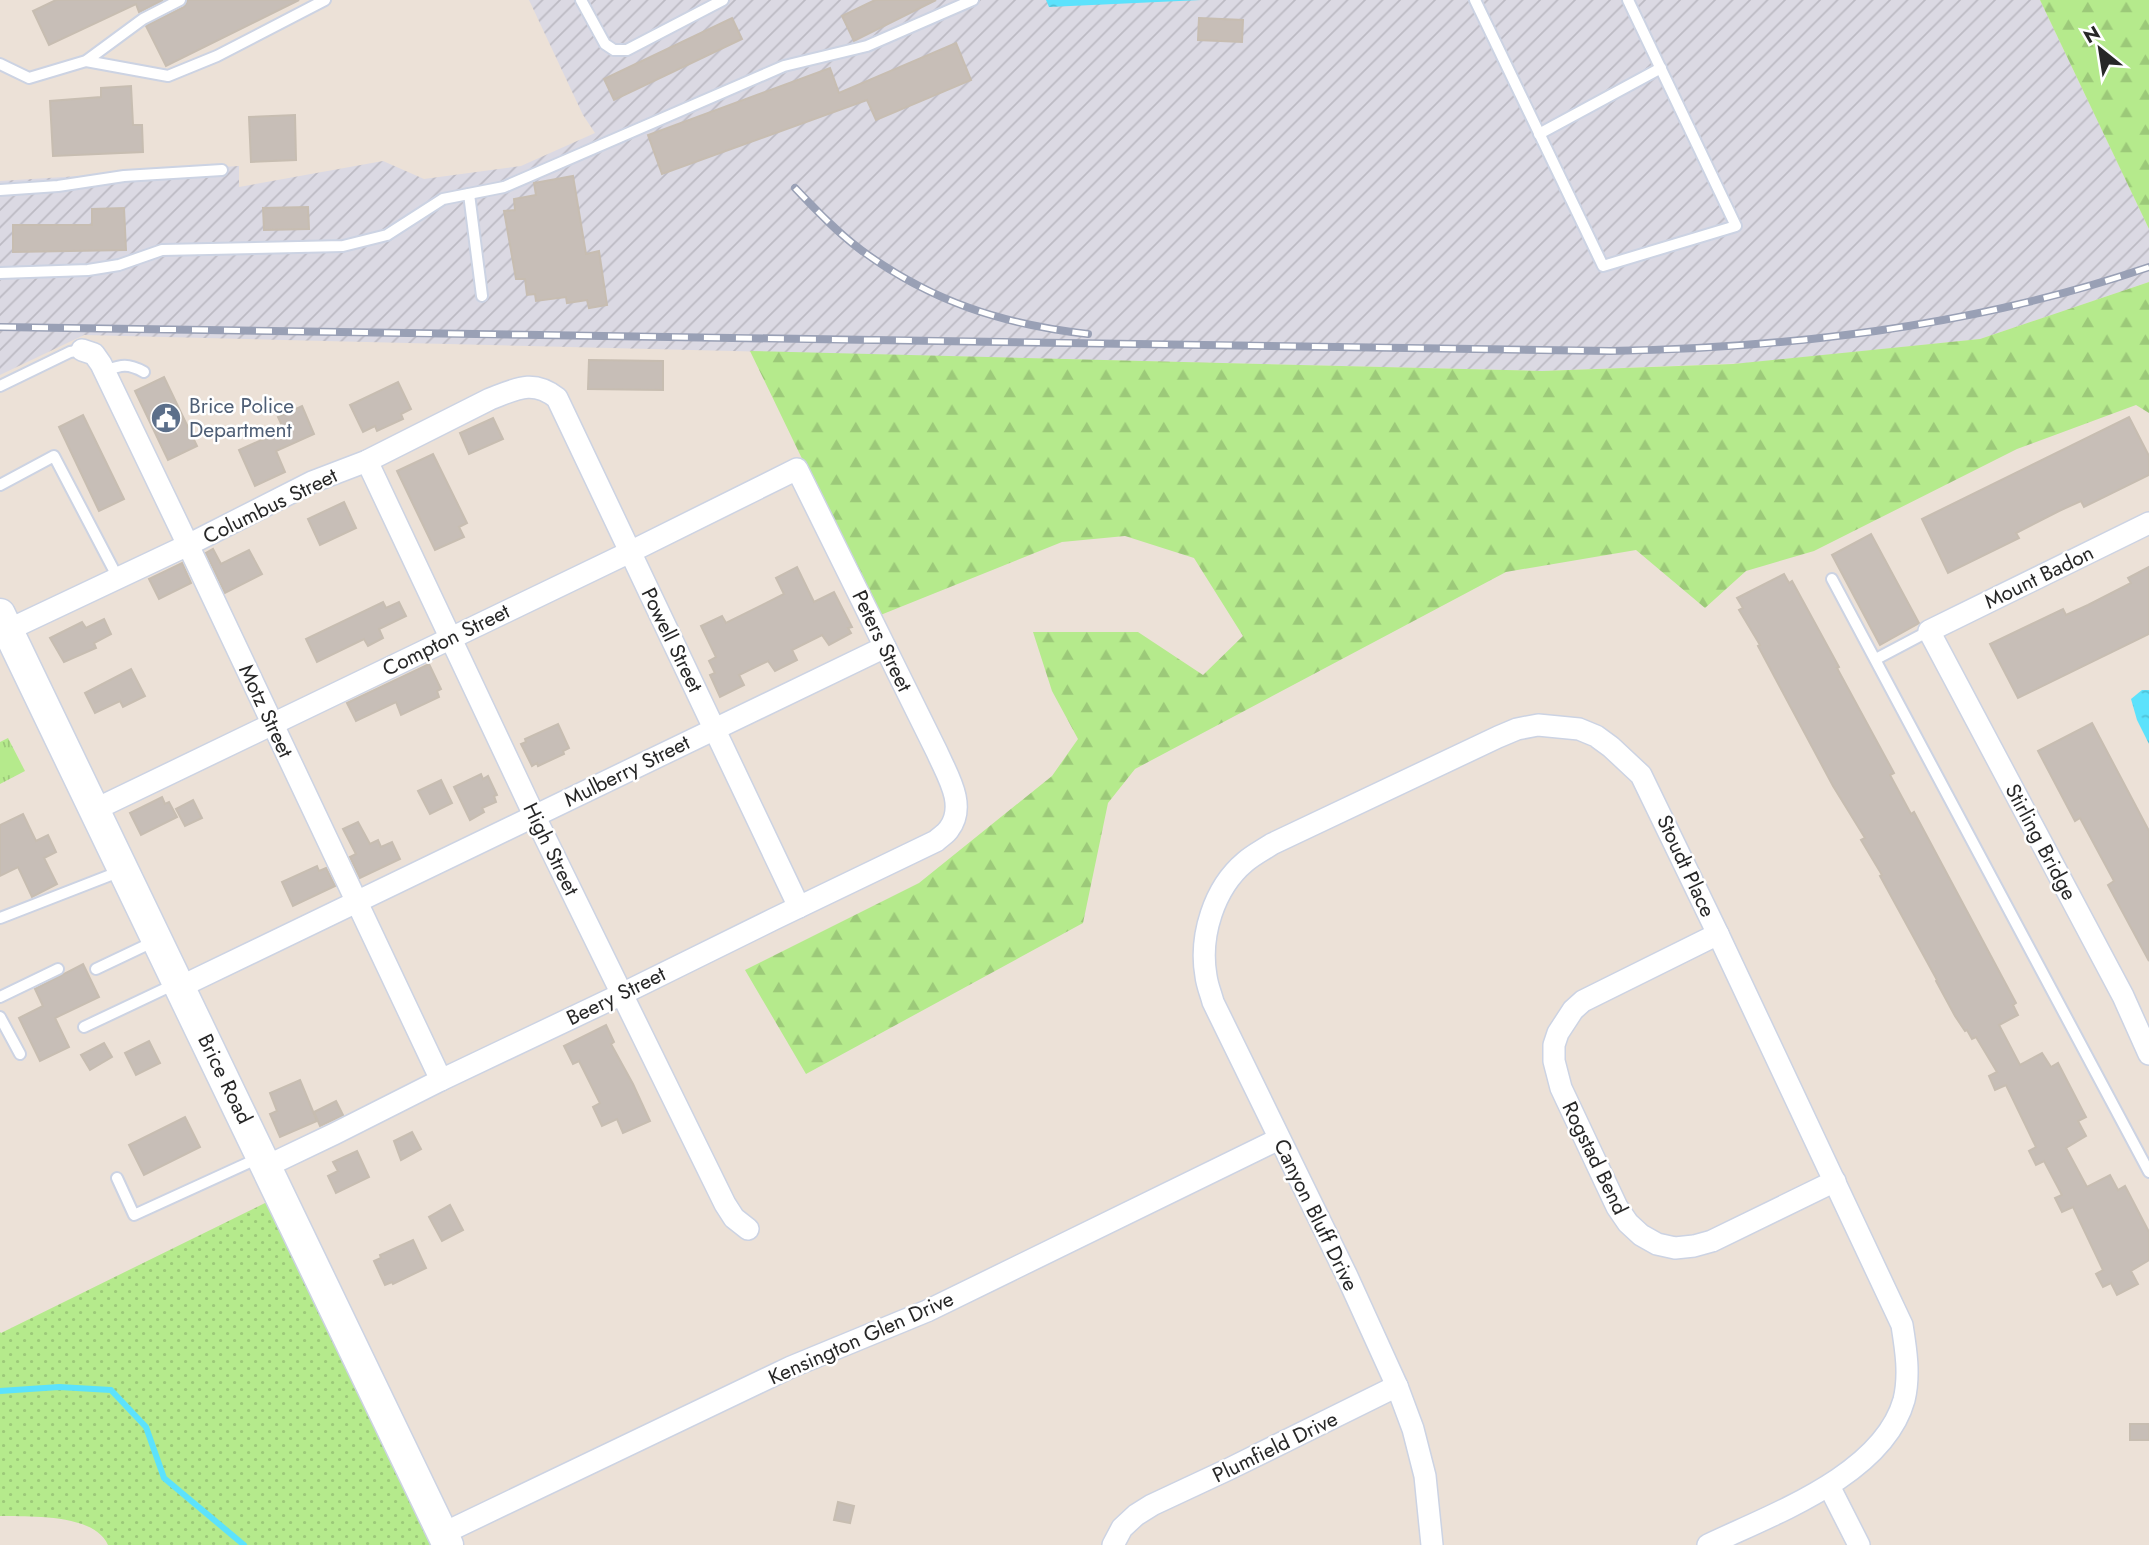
<svg xmlns="http://www.w3.org/2000/svg" width="2149" height="1545" font-family="Jost,sans-serif">
  <defs>
    <pattern id="industrial-furrows" width="10" height="10" patternUnits="userSpaceOnUse" patternTransform="scale(1.75)"><rect width="10" height="10" fill="#dbd9e3"/><path d="M-1 1l2-2M0 10L10 0M9 11l2-2" fill="none" stroke="#bcbac3"/></pattern>
    <pattern id="grass-dots" width="8" height="8" patternUnits="userSpaceOnUse" patternTransform="scale(1.75)"><rect width="8" height="8" fill="#b5ea8c"/><path d="M2 2h.1M6 6h.1" fill="none" stroke="#9cc979" stroke-width="1.8" stroke-linecap="round"/></pattern>
    <pattern id="forest-firs" width="22" height="20" patternUnits="userSpaceOnUse" patternTransform="scale(1.75)"><rect width="22" height="20" fill="#b5ea8c"/><path d="M5 1l3.5 6h-7zM16 11l3.5 6h-7z" fill="#9cc979"/></pattern>
    <pattern id="park-tufts" width="24" height="20" patternUnits="userSpaceOnUse" patternTransform="scale(1.75)"><rect width="24" height="20" fill="#b5ea8c"/><path d="M3 7l-1-3M5 7V3M7 7l1-3M15 17l-1-3M17 17v-4M19 17l1-3" fill="none" stroke="#9cc979"/></pattern>
    <pattern id="water-ripples" width="26" height="14" patternUnits="userSpaceOnUse" patternTransform="scale(1.75)"><rect width="26" height="14" fill="#5ce2fc"/><path d="M2 4q2-2 4 0t4 0M15 11q2-2 4 0t4 0" fill="none" stroke="#50c2d8"/></pattern>
  </defs>
  <rect width="100%" height="100%" fill="#ece1d7"/>
  <polygon fill="url(#industrial-furrows)" points="529,0 2040,0 2149,229 2149,282 1980,339 1747,363 1542,371 84,335 0,375 0,181 239,166 239,187 383,161 424,179 521,166 595,133 583,115"/>
  <path fill="url(#grass-dots)" d="M269,1201L431,1545H108C94,1513 29,1517 0,1516V1332L1,1333Z"/>
  <g fill="url(#forest-firs)">
    <polygon points="2040,0 2149,0 2149,229"/>
    <polygon points="2149,282 2149,413 2136,405 2017,449 1814,551 1746,571 1705,608 1636,550 1506,572 1135,769 1108,803 1083,923 806,1074 745,970 919,883 1052,776 1078,739 1052,691 1033,632 1138,632 1203,675 1243,636 1194,558 1125,536 1062,542 878,616 750,351 1542,371 1733,364 1980,339"/>
  </g>
  <polygon fill="url(#park-tufts)" points="8,738 25,771 0,784 0,742"/>
  <g fill="url(#water-ripples)">
    <polygon points="1046,0 1201,0 1049,7"/>
    <polygon points="2142,690 2149,690 2149,744 2137,720 2131,699"/>
  </g>
  <g fill="none" stroke-linecap="round" stroke-linejoin="round">
    <polyline stroke="#5ce2fc" stroke-width="6" points="0,1391 59,1387 111,1390 146,1427 164,1478 244,1545"/>
  </g>
  <g fill="#c7beb7" stroke="#c7bdb1" stroke-width="2">
    <polygon points="56,0 163,0 139,12 136,4 49,45 33,11"/>
    <polygon points="188,0 299,0 166,66 146,26 184,7"/>
    <polygon points="875,0 936,0 854,41 842,16"/>
    <polygon points="732,18 742,39 614,100 604,79"/>
    <polygon points="1199,18 1243,20 1242,42 1198,40"/>
    <polygon points="956,43 971,80 876,120 867,100 662,174 648,135 830,68 839,93"/>
    <polygon points="131,86 133,125 142,125 143,152 53,156 50,101 101,97 101,88"/>
    <polygon points="295,115 296,160 251,162 249,117"/>
    <polygon points="573,176 586,254 599,251 607,305 589,308 587,300 567,303 566,297 536,301 535,294 527,295 525,279 516,279 504,211 515,210 514,199 536,195 534,183"/>
    <polygon points="308,207 309,229 264,230 263,208"/>
    <polygon points="124,208 126,250 13,252 13,225 92,225 92,209"/>
    <polygon points="589,360 663,361 663,390 588,389"/>
    <polygon points="164,377 197,446 168,460 135,391"/>
    <polygon points="398,382 411,409 401,414 403,419 377,431 375,426 363,432 350,405"/>
    <polygon points="302,406 314,434 276,451 285,472 255,486 239,450 284,430 278,417"/>
    <polygon points="83,415 124,499 99,511 59,427"/>
    <polygon points="2129,417 2149,456 2149,475 2084,507 2081,501 2059,511 2016,533 2019,538 1948,573 1922,519"/>
    <polygon points="493,418 503,439 469,454 460,433"/>
    <polygon points="433,454 467,523 459,527 464,537 435,550 397,471"/>
    <polygon points="344,502 356,528 320,545 308,519"/>
    <polygon points="1871,534 1919,623 1880,645 1832,555"/>
    <polygon points="213,549 221,564 249,550 262,574 225,593 206,553"/>
    <polygon points="182,563 191,583 159,599 149,579"/>
    <polygon points="797,567 814,602 834,592 852,627 848,628 851,633 829,645 822,635 792,650 797,660 775,671 768,661 739,675 744,685 720,697 710,675 715,673 709,661 716,657 701,626 722,616 726,623 784,594 776,578"/>
    <polygon points="2149,567 2149,634 2018,698 1990,644 2063,609 2066,615 2088,605 2131,583 2128,578"/>
    <polygon points="1784,574 1789,583 1792,581 1839,667 1837,668 1894,773 1890,775 1911,814 1914,812 2016,1003 2013,1005 2018,1015 1999,1025 2020,1065 2042,1053 2051,1067 2058,1063 2086,1117 2078,1121 2086,1136 2066,1148 2087,1187 2110,1175 2118,1190 2125,1186 2149,1232 2149,1260 2131,1271 2138,1284 2117,1295 2111,1283 2103,1287 2096,1274 2103,1270 2073,1207 2062,1212 2055,1198 2062,1195 2044,1161 2036,1165 2029,1151 2036,1147 2006,1085 1995,1090 1989,1076 1997,1072 1976,1037 1972,1039 1967,1030 1965,1031 1955,1016 1936,981 1937,980 1880,876 1882,875 1861,840 1865,838 1833,786 1758,646 1760,645 1739,610 1743,608 1737,598"/>
    <polygon points="383,602 386,608 399,602 406,616 379,629 383,638 368,646 364,639 317,662 306,639"/>
    <polygon points="104,619 111,634 94,643 96,648 64,662 50,638 82,622 86,628"/>
    <polygon points="429,664 441,689 437,691 439,697 401,715 396,702 356,721 347,703"/>
    <polygon points="131,669 145,696 123,707 120,701 95,713 85,693"/>
    <polygon points="2092,723 2149,831 2149,961 2108,885 2114,881 2080,818 2075,821 2038,751"/>
    <polygon points="558,724 569,748 563,751 564,754 538,766 537,763 532,766 521,744 526,742 525,739"/>
    <polygon points="481,774 483,779 488,776 497,795 494,796 496,802 482,808 484,812 470,820 454,787"/>
    <polygon points="441,780 452,803 430,814 418,791"/>
    <polygon points="162,797 165,804 169,802 177,817 141,835 130,813"/>
    <polygon points="193,800 202,818 185,826 176,809"/>
    <polygon points="23,814 36,841 48,835 56,852 44,858 57,884 32,897 18,867 0,876 0,825"/>
    <polygon points="358,822 370,844 378,840 381,847 392,842 400,859 360,878 350,857 356,854 343,829"/>
    <polygon points="317,866 319,871 326,868 335,886 293,906 282,882"/>
    <polygon points="83,964 99,997 55,1018 69,1047 40,1061 19,1018 43,1006 35,989"/>
    <polygon points="606,1025 614,1042 611,1044 633,1084 650,1121 623,1133 617,1119 602,1126 593,1107 600,1103 579,1061 573,1064 564,1046"/>
    <polygon points="149,1041 160,1063 136,1075 125,1053"/>
    <polygon points="104,1043 112,1057 90,1070 81,1055"/>
    <polygon points="300,1080 317,1121 280,1137 270,1114 277,1111 270,1093"/>
    <polygon points="336,1101 343,1115 320,1126 314,1112"/>
    <polygon points="185,1117 200,1147 144,1175 129,1145"/>
    <polygon points="412,1132 421,1149 401,1160 394,1141"/>
    <polygon points="357,1151 369,1177 336,1193 328,1176 338,1171 333,1162"/>
    <polygon points="450,1205 463,1230 442,1241 429,1217"/>
    <polygon points="413,1240 426,1268 393,1284 392,1282 385,1285 374,1261 381,1258 380,1255"/>
    <rect x="2130" y="1424" width="19" height="16"/>
    <polygon points="838,1502 854,1506 850,1523 834,1520"/>
  </g>
  <g fill="none" stroke-linecap="round" stroke-linejoin="round">
    <g stroke="#ccd3e3" stroke-width="14">
      <g id="lane">
        <polyline points="581,0 605,44 614,50 627,50 723,0"/>
        <polyline points="1475,0 1603,266 1736,226 1628,0"/>
        <polyline points="86,61 168,76 217,56 325,0"/>
        <polyline points="0,64 29,78 86,61 143,19 180,0"/>
        <polyline points="1539,134 1661,68"/>
        <polyline points="0,190 58,186 124,176 222,170"/>
        <polyline points="469,194 482,296"/>
        <polyline points="0,273 88,270 119,265 162,250 343,246 387,235 443,199 504,187 784,66 867,46 973,0"/>
        <path d="M104,371C122,365 127,363 144,372"/>
        <polyline points="0,386 70,352 82,350"/>
        <polyline points="0,485 54,456 118,578"/>
        <polyline points="1832,579 2149,1172"/>
        <polyline points="1876,659 1929,631"/>
        <polyline points="0,918 121,871"/>
        <polyline points="96,969 155,941"/>
        <polyline points="0,997 58,969"/>
        <polyline points="0,1017 20,1054"/>
        <polyline points="84,1027 175,984"/>
        <polyline points="117,1178 134,1215 259,1158"/>
      </g>
    </g>
    <g stroke="#ccd3e3" stroke-width="24">
      <g id="street">
        <polyline points="82,350 94,354 101,364 188,545 441,1080"/>
        <polyline points="367,461 534,815 725,1204 734,1218 748,1229"/>
        <polyline points="2149,523 1929,631 2123,996 2149,1054"/>
        <path d="M8,630L188,545L312,482L367,461L490,399C516,389 533,379 557,398L799,907"/>
        <path d="M94,810L630,552L797,469L937,752C947,775 967,805 949,829C946,834 940,837 936,841L774,919L622,994L441,1080L334,1134L267,1166"/>
        <polyline points="1718,934 1583,1001 1573,1010 1558,1033 1554,1045 1554,1061 1561,1088 1617,1207 1628,1223 1641,1235 1657,1244 1675,1248 1694,1246 1712,1241 1835,1181"/>
        <polyline points="180,987 885,647"/>
        <polyline points="1829,1486 1859,1545"/>
        <polyline points="442,1534 791,1367 927,1311 1279,1139"/>
        <polyline points="1113,1545 1122,1528 1136,1515 1152,1505 1229,1469 1397,1386"/>
        <path d="M1432,1545L1425,1476L1413,1429L1397,1386L1346,1274L1213,1002C1211,994 1207,985 1206,976C1199,936 1214,888 1245,862C1253,855 1263,850 1272,844L1498,737L1517,729L1538,725L1579,729L1596,736L1611,747L1641,775L1718,934L1902,1325C1906,1350 1910,1375 1904,1400C1883,1475 1773,1514 1708,1545"/>
      </g>
    </g>
    <g stroke="#ccd3e3" stroke-width="33">
      <polyline id="secondary" points="0,614 448,1545"/>
    </g>
    <use href="#lane" stroke="#fff" stroke-width="10"/>
    <use href="#street" stroke="#fff" stroke-width="21"/>
    <use href="#secondary" stroke="#fff" stroke-width="30"/>
    <g stroke="#99a0b5" stroke-width="8">
      <g id="rail">
        <path d="M795,188C816,210 837,232 861,250C932,302 1002,324 1088,334"/>
        <path d="M0,327L1610,351C1792,348 1976,326 2149,267"/>
      </g>
    </g>
    <use href="#rail" stroke="#fff" stroke-width="5" stroke-dasharray="16" stroke-linecap="butt"/>
  </g>
  <defs>
    <g id="civic-disc" transform="scale(1.575)"><circle r="9.5" fill="#5c6f8a" stroke="#fff"/><path d="M-.6-6.5H3V-4.5H.6V-3L4-1V1h2V6H-6V1h2V-1L-.6-3ZM-1.2 2.5V6h2.4V2.5Z" fill="#fff"/></g>
  </defs>
  <g fill-rule="evenodd">
    <use href="#civic-disc" x="166" y="418"/>
  </g>
  <g text-anchor="middle" dominant-baseline="central" stroke-width="5" stroke-linejoin="round" paint-order="stroke">
    <g font-size="21" fill="#4e5e75" stroke="#fff" text-anchor="start">
      <text x="189" y="406">Brice Police<tspan x="189" dy="24">Department</tspan></text>
    </g>
    <g font-size="21" fill="#272727" stroke="#fff">
      <text transform="translate(270 506) rotate(-26)">Columbus Street</text>
      <text transform="translate(2039 577) rotate(-26)">Mount Badon</text>
      <text transform="translate(446 640) rotate(-26)">Compton Street</text>
      <text transform="translate(672 640) rotate(64)">Powell Street</text>
      <text transform="translate(882 641) rotate(64)">Peters Street</text>
      <text transform="translate(266 711) rotate(65)">Motz Street</text>
      <text transform="translate(627 771) rotate(-26)">Mulberry Street</text>
      <text transform="translate(2041 842) rotate(62)">Stirling Bridge</text>
      <text transform="translate(551 849) rotate(64)">High Street</text>
      <text transform="translate(1686 866) rotate(65)">Stoudt Place</text>
      <text transform="translate(616 996) rotate(-26)">Beery Street</text>
      <text transform="translate(225 1079) rotate(64)">Brice Road</text>
      <text transform="translate(1595 1158) rotate(64)">Rogstad Bend</text>
      <text transform="translate(1316 1215) rotate(64)">Canyon Bluff Drive</text>
      <text transform="translate(861 1338) rotate(-24)">Kensington Glen Drive</text>
      <text transform="translate(1275 1447) rotate(-26)">Plumfield Drive</text>
    </g>
  </g>
  <g transform="translate(2100 49) rotate(330)" stroke="#ffffff" stroke-width="5" paint-order="stroke">
  <path d="M0-5L12 26L0 18L-12 26Z" fill="#272727"/>
  <text y="-10" font-size="19" font-weight="bold" text-anchor="middle" fill="#272727">N</text>
  </g>
</svg>
